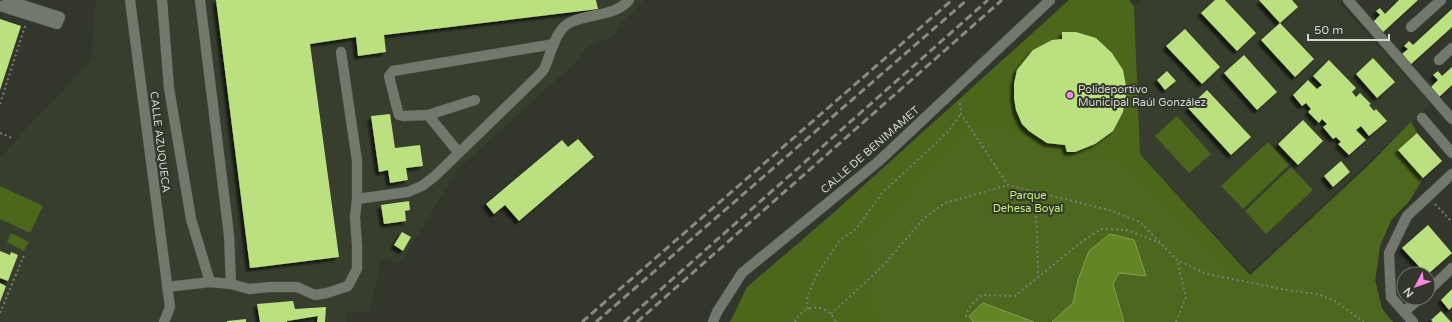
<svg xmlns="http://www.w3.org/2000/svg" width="1452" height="322" font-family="'Varela Round',sans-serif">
  <defs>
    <filter id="shadow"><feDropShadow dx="-3.5" dy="3.5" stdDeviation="1" flood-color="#0009"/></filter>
  </defs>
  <rect width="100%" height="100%" fill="#32362b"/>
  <g fill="#373e2d">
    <polygon points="96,0 644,0 621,23 615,35 588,47 575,63 457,170 401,263 381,258 373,299 370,306 371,311 347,313 346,322 0,322 0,157 91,60"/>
    <polygon points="1142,0 1336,0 1431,104 1250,272 1140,154 1134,6"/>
  </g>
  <g fill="#4c661b">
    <polygon points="1069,0 1129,0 1134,6 1140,154 1250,275 1369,165 1411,122 1417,133 1398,150 1423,178 1410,200 1391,220 1380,246 1375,280 1382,309 1392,322 730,322 747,287 831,215"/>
    <polygon points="1177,116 1211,154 1189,173 1155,136"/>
    <polygon points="1268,142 1289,165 1243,209 1221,186"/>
    <polygon points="1291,167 1313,190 1266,234 1245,211"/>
    <polygon points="0,186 43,206 30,233 0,219"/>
    <polygon points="11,233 29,242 24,251 7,242"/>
  </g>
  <polygon fill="#4e671e" points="1411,122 1417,133 1398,150 1423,178 1410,200 1391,220 1380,246 1375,280 1382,309 1393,322 876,322 865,240 976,123 1123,163 1244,284 1369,165"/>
  <g fill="#638523" stroke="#859e57">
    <polygon points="1110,234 1134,240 1146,276 1119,273 1113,284 1124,322 1052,322 1073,303 1078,280 1089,251"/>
    <polygon points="983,303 1034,322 973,322 969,316"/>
  </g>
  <g fill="#bae080" filter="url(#shadow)">
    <polygon points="216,0 596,0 598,9 384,35 386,52 358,56 356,37 310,44 339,257 250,268"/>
    <polygon points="1215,0 1225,0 1256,33 1237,51 1201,13"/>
    <polygon points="1259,0 1292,0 1298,7 1280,23"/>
    <polygon points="1399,0 1418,0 1381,34 1371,24 1380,15 1376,11 1380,8 1385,14"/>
    <polygon points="1452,9 1452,27 1410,65 1401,55 1408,49 1404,46 1409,41 1413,45"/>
    <polygon points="0,19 21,26 0,90"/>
    <polygon points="1280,23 1314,59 1295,77 1261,40"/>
    <polygon points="1185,29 1220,67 1202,84 1166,46"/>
    <polygon points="1062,32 1076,32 1096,38 1112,53 1123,70 1127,91 1123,112 1113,131 1095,144 1075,152 1067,152 1065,145 1047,143 1029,131 1022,124 1016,110 1014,98 1014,84 1017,70 1033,50 1052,40 1062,39"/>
    <polygon points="1244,55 1277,92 1257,110 1224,73"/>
    <polygon points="1373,58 1395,82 1377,98 1356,74"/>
    <polygon points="1329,60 1356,88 1352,92 1356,97 1360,93 1371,104 1369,105 1374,111 1376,109 1387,121 1369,136 1361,126 1356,130 1366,140 1349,155 1338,144 1341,142 1336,137 1333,139 1323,127 1327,124 1322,119 1319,123 1308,112 1311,109 1306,103 1302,106 1293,95 1308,80 1317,89 1322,85 1313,76"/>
    <polygon points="1452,67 1452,85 1439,97 1431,87 1438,80 1433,75 1438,71 1442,76"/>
    <polygon points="1167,71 1176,81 1165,90 1157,80"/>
    <polygon points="1207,90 1251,137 1231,155 1188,108"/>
    <polygon points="390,114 395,148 420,145 423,166 406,168 408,180 390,183 388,170 379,172 371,116"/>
    <polygon points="1303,120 1323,141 1298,165 1278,144"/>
    <polygon points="1417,133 1442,161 1423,178 1398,150"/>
    <polygon points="578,139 594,157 519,221 505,205 494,214 486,204 562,140 568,147"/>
    <polygon points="1341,161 1350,172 1333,187 1324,176"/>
    <polygon points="409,201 410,210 405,211 406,221 384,224 381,205"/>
    <polygon points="1428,225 1452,253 1428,274 1426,274 1402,248"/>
    <polygon points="402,232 411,237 403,251 394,245"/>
    <polygon points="0,251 10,255 11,252 18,255 8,281 0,278"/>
    <polygon points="0,283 6,286 0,302"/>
    <polygon points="1452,289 1452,307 1449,310 1441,300"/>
    <polygon points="293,301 295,309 326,307 325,322 317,322 318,316 287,321 287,322 260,322 257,304"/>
    <polygon points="1441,311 1451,322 1433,322 1431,320"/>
    <polygon points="246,319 246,322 227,322 227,321"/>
  </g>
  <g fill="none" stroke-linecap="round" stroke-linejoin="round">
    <g stroke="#4d5249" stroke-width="11">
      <g id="minor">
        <polyline points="130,0 170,307 164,322"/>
        <polyline points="162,0 169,88 191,219 210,282"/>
        <polyline points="200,0 229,235 231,284"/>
        <polyline points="1348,0 1452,119"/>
        <polyline points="0,6 57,24 60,17 7,0"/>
        <polyline points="1411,27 1441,0"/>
        <polyline points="341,52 357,161 357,199"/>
        <polyline points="1439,60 1452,48"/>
        <polyline points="428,115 475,100"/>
        <polyline points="1422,118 1452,153"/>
        <polyline points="459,153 428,115 403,116 399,115 398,112 389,76 393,71 554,44"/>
        <path d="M167,287L210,282L231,284L249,289L271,287H297L315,295L327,293L348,286L357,269V245L355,217L357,199L408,192L422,186L435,176L536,78C539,75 542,72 544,69C551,55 554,32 569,23C588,13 615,17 629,0"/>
        <polyline points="1428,291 1452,268"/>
        <polyline points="1404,312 1420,298"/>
        <polyline points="713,322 717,312 742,273 879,161 1050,0"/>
        <polyline points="1413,322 1391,297 1389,253 1407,216 1452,174"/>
      </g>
    </g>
    <g stroke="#7a7d75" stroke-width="2" stroke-dasharray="2 3" stroke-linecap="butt">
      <polyline points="960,103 961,114 1008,185 1109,210 1140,222 1177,260 1207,274 1287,290 1318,294 1335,301 1364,322"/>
      <polyline points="0,104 26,23"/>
      <polyline points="0,133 12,138"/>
      <polyline points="1034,191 1037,231 1038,277"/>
      <polyline points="1435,204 1452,222"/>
      <polyline points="808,309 807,299 816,276 840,240 856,229 882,193 947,133 961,114"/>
      <polyline points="0,313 25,253"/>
      <polyline points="831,314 882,267 924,218 945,203 1008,185"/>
      <path d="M966,317C967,307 975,301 982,295L1015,296L1080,243L1101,229L1127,230L1160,243"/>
      <path d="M795,322C803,303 828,303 836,322"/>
      <polyline points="1176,322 1186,297 1177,260"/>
    </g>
    <use href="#minor" stroke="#72786c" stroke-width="10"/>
    <g stroke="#878b82" stroke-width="3" stroke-dasharray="8 4" stroke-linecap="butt">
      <polyline points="582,322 952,0"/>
      <polyline points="596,322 967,0"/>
      <polyline points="624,322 988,0"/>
      <polyline points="637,322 1002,0"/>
    </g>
  </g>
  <circle fill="#fd86e1" stroke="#32362b" stroke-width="1.5" cx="1070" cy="95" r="4"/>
  <g text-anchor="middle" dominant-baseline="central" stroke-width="4" stroke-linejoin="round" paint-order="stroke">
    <g font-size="11" fill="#d4d7d1" stroke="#32362b" text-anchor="start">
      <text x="1078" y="89">Polideportivo<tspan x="1078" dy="13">Municipal Raúl González</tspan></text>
    </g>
    <g font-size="11" fill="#d4d7d1" stroke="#32362b">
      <text transform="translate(160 142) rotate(83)">CALLE AZUQUECA</text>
      <text transform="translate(870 150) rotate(-41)">CALLE DE BENIMAMET</text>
    </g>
    <g font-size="11" fill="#c1f075" stroke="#32362b">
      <text x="1028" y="195">Parque<tspan x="1028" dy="13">Dehesa Boyal</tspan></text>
    </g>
  </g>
  <g transform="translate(1416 286) rotate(229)"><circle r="19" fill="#32362b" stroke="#73766d"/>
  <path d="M0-3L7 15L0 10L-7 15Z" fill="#fd86e1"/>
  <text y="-6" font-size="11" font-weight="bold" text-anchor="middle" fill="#d4d7d1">N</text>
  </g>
  <path d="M1308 34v6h81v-6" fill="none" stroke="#d4d7d1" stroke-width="2"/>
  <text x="1314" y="34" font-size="12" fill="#d4d7d1" stroke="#32362b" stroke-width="3" paint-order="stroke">50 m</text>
</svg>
